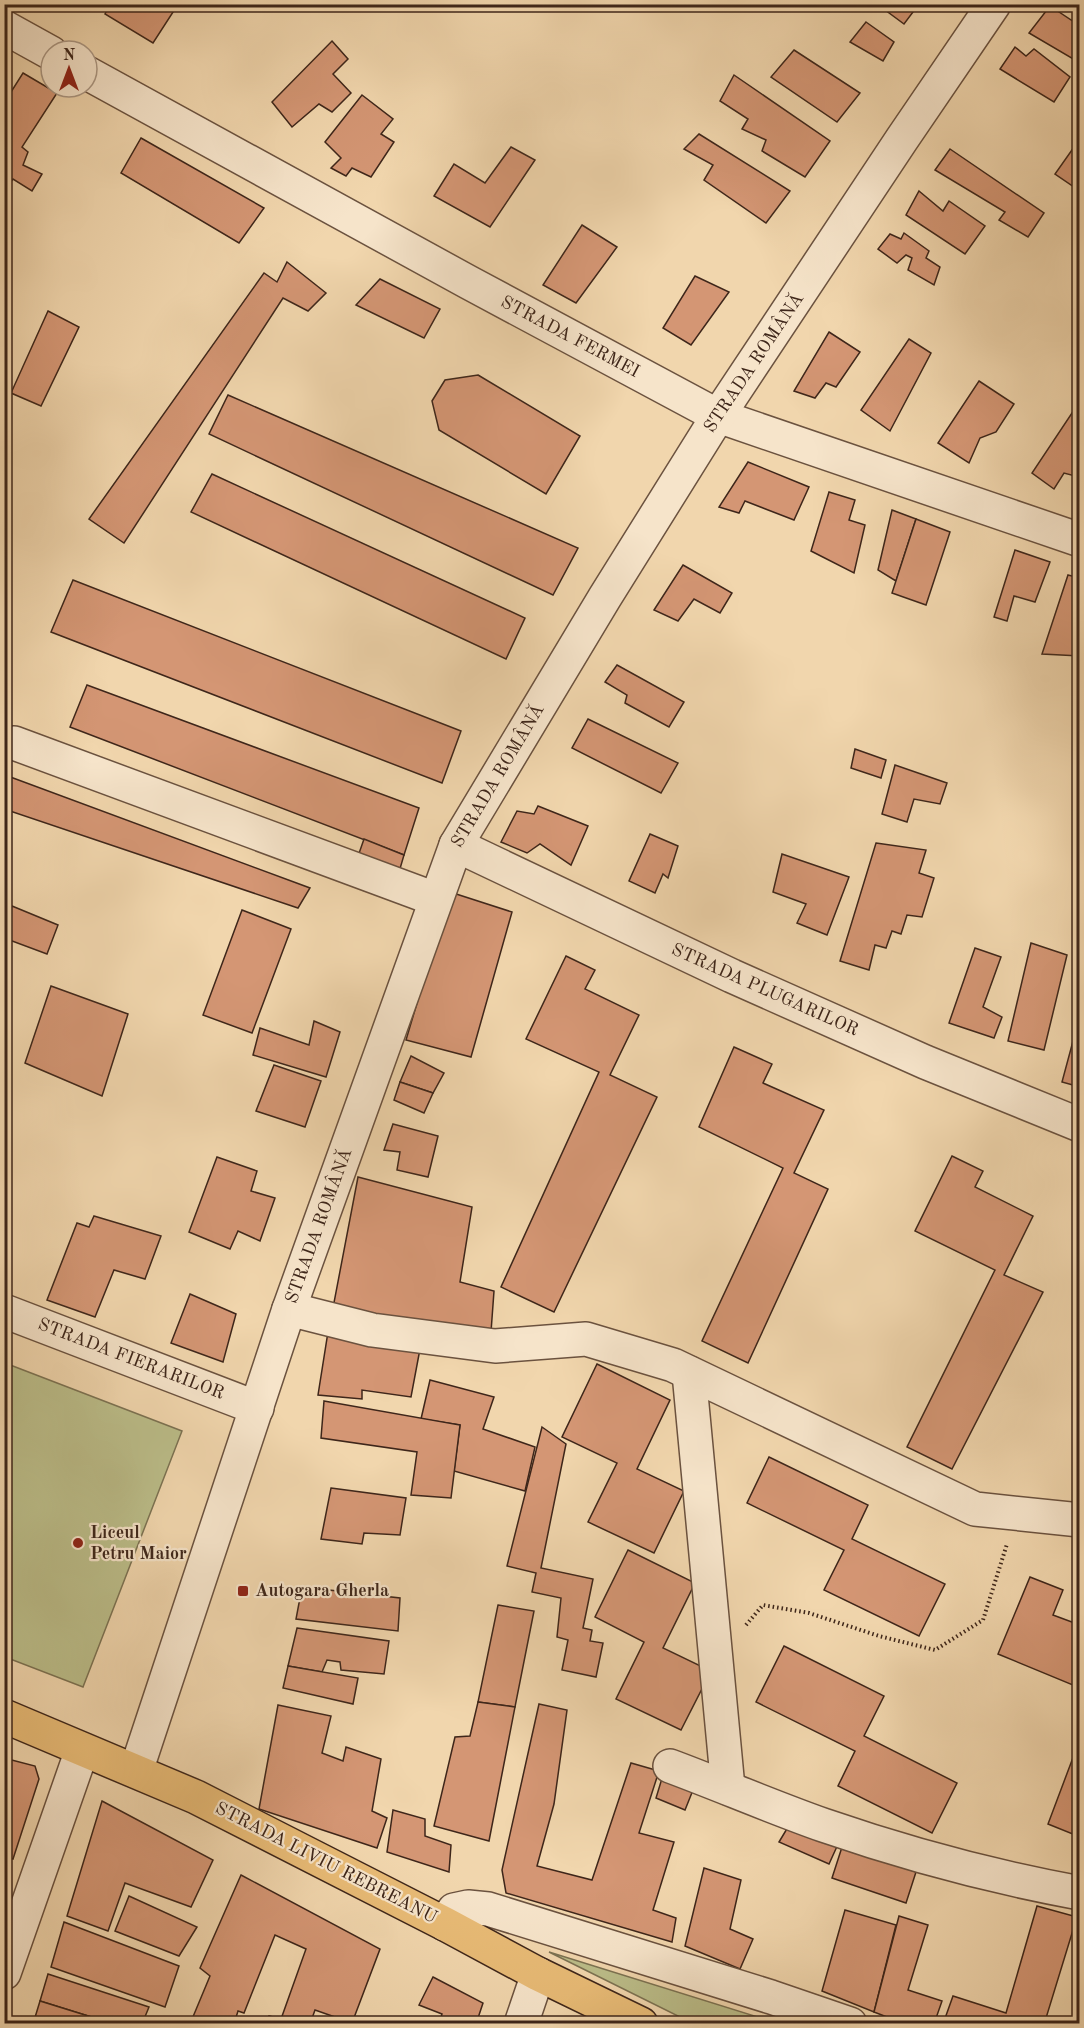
<svg xmlns="http://www.w3.org/2000/svg" width="1084" height="2028" font-family="'Old Standard TT',serif">
  <rect width="100%" height="100%" fill="#f1d6ad"/>
  <filter id="stains"><feTurbulence type="fractalNoise" baseFrequency=".00333" numOctaves="4"/><feColorMatrix values="0 0 0 0 .2 0 0 0 0 .09 0 0 0 0 .02 0 0 0 .5 -.17"/></filter>
  <radialGradient id="worn" r=".72"><stop offset=".6" stop-color="#630" stop-opacity="0"/><stop offset="1" stop-color="#630" stop-opacity=".3"/></radialGradient>
  <g fill="#bbbd89" stroke="#7c7252" stroke-width="1.5">
    <polygon points="5,1363 182,1431 83,1687 5,1657"/>
    <polygon points="549,1952 777,2023 692,2023"/>
  </g>
  <g fill="#d49674" stroke="#3e261a" stroke-width="1.5">
    <polygon points="110,4 166,4 175,9 153,43 105,14"/>
    <polygon points="877,4 919,4 904,24"/>
    <polygon points="1050,6 1080,26 1080,63 1029,33"/>
    <polygon points="866,22 894,42 883,61 850,42"/>
    <polygon points="332,41 348,59 333,74 351,93 332,112 319,104 292,127 272,102"/>
    <polygon points="1015,47 1026,56 1034,49 1070,77 1054,102 1000,69"/>
    <polygon points="794,50 860,93 837,122 771,77"/>
    <polygon points="23,73 57,93 22,147 28,152 23,165 42,174 32,191 13,179 7,187 4,186 4,103"/>
    <polygon points="734,75 830,141 805,177 762,151 766,140 742,129 748,119 720,101"/>
    <polygon points="362,95 393,119 381,134 394,142 371,177 352,168 346,176 331,168 341,158 325,142"/>
    <polygon points="699,134 790,191 766,223 704,180 713,165 684,149"/>
    <polygon points="141,138 264,208 239,243 121,173"/>
    <polygon points="1079,140 1080,141 1080,191 1055,174"/>
    <polygon points="511,147 535,160 490,227 434,196 454,164 485,183"/>
    <polygon points="950,149 1044,213 1028,237 999,220 1005,212 935,170"/>
    <polygon points="919,191 943,211 949,201 985,226 965,254 906,215"/>
    <polygon points="582,225 617,247 576,303 543,285"/>
    <polygon points="904,233 929,251 926,258 940,267 934,285 908,270 912,258 906,255 897,263 878,249 890,234 901,239"/>
    <polygon points="287,262 326,293 308,311 283,298 124,543 89,519 264,273 277,282"/>
    <polygon points="695,276 729,292 691,345 663,328"/>
    <polygon points="380,279 440,309 424,338 356,305"/>
    <polygon points="48,311 79,327 41,406 11,393"/>
    <polygon points="829,332 860,352 836,387 826,383 815,398 794,391"/>
    <polygon points="909,339 931,353 890,431 861,410"/>
    <polygon points="478,375 580,436 546,494 439,430 432,401 445,380"/>
    <polygon points="979,381 1014,404 996,432 980,438 969,463 938,443"/>
    <polygon points="228,395 578,548 553,595 209,434"/>
    <polygon points="1080,401 1080,469 1075,476 1064,473 1054,489 1032,473"/>
    <polygon points="748,462 809,487 794,520 745,501 739,513 719,507"/>
    <polygon points="212,474 525,618 506,659 191,512"/>
    <polygon points="829,492 855,500 849,520 865,525 854,573 811,551"/>
    <polygon points="892,510 916,519 896,581 878,570"/>
    <polygon points="916,519 950,532 926,605 892,593"/>
    <polygon points="1015,550 1050,562 1035,602 1014,596 1007,621 994,617"/>
    <polygon points="683,565 732,593 720,613 694,599 678,621 654,610"/>
    <polygon points="1068,575 1080,578 1080,656 1042,654"/>
    <polygon points="73,580 461,731 442,783 51,632"/>
    <polygon points="617,665 684,702 669,727 625,703 627,695 605,682"/>
    <polygon points="87,685 419,808 404,855 70,727"/>
    <polygon points="588,719 678,763 661,793 572,748"/>
    <polygon points="855,749 886,760 881,778 851,768"/>
    <polygon points="895,765 947,783 940,804 914,799 907,822 882,814"/>
    <polygon points="5,775 310,888 298,908 4,809"/>
    <polygon points="538,806 588,826 571,865 540,844 527,853 501,842 517,811 534,814"/>
    <polygon points="650,834 678,846 668,878 663,874 655,893 629,881"/>
    <polygon points="364,839 404,855 397,879 356,862"/>
    <polygon points="876,843 926,850 919,873 934,878 922,917 907,915 901,934 892,931 886,948 875,945 869,970 840,961"/>
    <polygon points="782,854 849,877 827,935 797,923 806,904 773,892"/>
    <polygon points="450,892 512,912 471,1057 406,1040"/>
    <polygon points="12,906 58,925 47,954 4,938 4,923"/>
    <polygon points="242,910 291,929 252,1033 203,1015"/>
    <polygon points="1031,943 1067,955 1044,1050 1008,1041"/>
    <polygon points="975,948 1001,957 983,1007 1002,1017 994,1038 949,1023"/>
    <polygon points="566,956 595,970 585,989 639,1015 610,1075 657,1097 554,1312 501,1287 599,1072 526,1039"/>
    <polygon points="51,986 128,1014 102,1096 25,1063"/>
    <polygon points="1080,1015 1080,1087 1062,1082"/>
    <polygon points="314,1021 340,1032 326,1077 253,1055 260,1028 309,1045"/>
    <polygon points="734,1047 772,1064 763,1083 824,1110 794,1173 828,1189 748,1363 702,1341 783,1168 699,1127"/>
    <polygon points="411,1056 444,1073 433,1093 400,1082"/>
    <polygon points="274,1065 321,1081 305,1127 256,1111"/>
    <polygon points="400,1082 433,1093 424,1113 394,1100"/>
    <polygon points="393,1124 438,1136 428,1177 397,1170 400,1152 384,1150"/>
    <polygon points="952,1156 983,1171 975,1187 1033,1216 1004,1275 1043,1292 952,1469 907,1447 995,1270 915,1231"/>
    <polygon points="217,1157 257,1171 251,1191 275,1198 260,1241 238,1231 230,1249 189,1232"/>
    <polygon points="358,1177 472,1207 460,1282 494,1291 491,1332 332,1313"/>
    <polygon points="94,1216 161,1236 145,1279 114,1270 95,1317 47,1300 77,1223 89,1227"/>
    <polygon points="190,1294 236,1314 223,1362 171,1343"/>
    <polygon points="328,1332 420,1349 411,1397 362,1390 362,1399 318,1395"/>
    <polygon points="597,1364 670,1400 637,1469 684,1491 654,1553 588,1522 617,1463 562,1437"/>
    <polygon points="430,1380 494,1397 483,1429 535,1447 525,1491 454,1471 460,1425 421,1419"/>
    <polygon points="324,1401 460,1425 451,1498 411,1495 417,1452 321,1438"/>
    <polygon points="542,1427 566,1444 541,1568 593,1579 583,1628 592,1630 590,1641 603,1643 596,1677 562,1670 568,1640 557,1637 561,1598 532,1592 536,1573 507,1566"/>
    <polygon points="769,1457 868,1505 852,1539 945,1584 919,1636 824,1590 844,1550 747,1503"/>
    <polygon points="331,1488 406,1498 400,1535 364,1533 362,1544 321,1539"/>
    <polygon points="628,1550 695,1583 663,1648 711,1671 681,1730 616,1699 644,1642 595,1617"/>
    <polygon points="1030,1577 1063,1590 1053,1615 1080,1625 1080,1688 998,1654"/>
    <polygon points="302,1587 400,1598 398,1631 296,1619"/>
    <polygon points="498,1605 534,1611 515,1707 478,1702"/>
    <polygon points="297,1628 389,1641 384,1674 341,1670 340,1662 327,1660 322,1672 288,1666"/>
    <polygon points="784,1646 884,1696 864,1736 957,1783 932,1833 838,1786 855,1751 756,1702"/>
    <polygon points="288,1666 358,1678 353,1704 283,1688"/>
    <polygon points="478,1702 515,1707 489,1841 434,1826 455,1737 470,1736"/>
    <polygon points="539,1704 567,1710 554,1804 537,1866 592,1880 631,1763 659,1771 639,1833 674,1842 653,1910 676,1918 672,1942 506,1893 502,1870"/>
    <polygon points="278,1705 331,1716 322,1753 343,1761 346,1747 381,1759 372,1811 387,1818 377,1848 259,1809"/>
    <polygon points="1080,1739 1080,1837 1048,1824"/>
    <polygon points="4,1758 35,1766 39,1779 13,1859 4,1856"/>
    <polygon points="663,1775 695,1785 685,1810 656,1798"/>
    <polygon points="102,1801 213,1860 191,1907 125,1883 108,1931 67,1916"/>
    <polygon points="393,1810 425,1819 425,1836 451,1845 449,1872 387,1852"/>
    <polygon points="791,1822 839,1842 829,1864 779,1842"/>
    <polygon points="843,1844 916,1872 906,1903 832,1878"/>
    <polygon points="704,1868 741,1880 730,1929 753,1939 740,1969 685,1946"/>
    <polygon points="241,1875 380,1949 352,2023 315,2010 310,2024 266,2024 269,2016 281,2019 306,1949 275,1935 244,2013 238,2011 234,2024 190,2024 210,1976 200,1968"/>
    <polygon points="129,1896 197,1927 179,1956 115,1931"/>
    <polygon points="1037,1906 1077,1917 1046,2018 1060,2024 943,2024 953,1996 1006,2013"/>
    <polygon points="845,1910 896,1925 874,2012 822,1991"/>
    <polygon points="899,1916 928,1925 908,1990 942,2001 934,2024 905,2024 874,2012"/>
    <polygon points="64,1922 179,1966 165,2007 51,1967"/>
    <polygon points="48,1974 149,2007 142,2024 114,2024 40,2001"/>
    <polygon points="433,1977 483,2003 476,2024 439,2024 442,2014 419,2005"/>
    <polygon points="40,2001 114,2024 33,2024"/>
  </g>
  <g fill="none" stroke-linecap="round" stroke-linejoin="round">
    <g stroke="#6b523f" stroke-width="36">
      <g id="minor">
        <polyline points="4,27 51,53"/>
        <polyline points="87,73 468,282 718,416 1080,540"/>
        <polyline points="14,743 435,899"/>
        <polyline points="456,845 732,976 925,1062 1080,1125"/>
        <polyline points="289,1309 372,1330 495,1346 586,1339 673,1365 975,1509 1080,1520"/>
        <polyline points="4,1311 257,1408"/>
        <polyline points="689,1373 728,1788"/>
        <path d="M670,1766C721,1785 772,1807 823,1825C907,1854 993,1877 1080,1893"/>
        <polyline points="136,1771 289,1309 456,845 605,597 718,416 902,139 994,4"/>
        <polyline points="445,1924 454,1910 468,1907 488,1909 771,1997 850,2024"/>
        <polyline points="4,1973 82,1750"/>
        <polyline points="521,2024 538,1974"/>
      </g>
    </g>
    <g stroke="#3e261a" stroke-width="36">
      <polyline id="major" points="4,1716 196,1797 445,1924 538,1974 641,2024"/>
    </g>
    <polyline stroke="#3e261a" stroke-width="4" stroke-dasharray="1.5 3" stroke-linecap="butt" points="746,1625 763,1605 809,1613 879,1636 935,1650 983,1620 1007,1544"/>
    <use href="#minor" stroke="#f6e4ca" stroke-width="33"/>
    <use href="#major" stroke="#e8bb76" stroke-width="33"/>
  </g>
  <g fill="#8f2418" stroke="#f6e4ca" stroke-width="2">
    <circle cx="78" cy="1543" r="6"/>
    <rect x="237" y="1585" width="12" height="12" rx="3"/>
  </g>
  <g text-anchor="middle" dominant-baseline="central" stroke-width="4.5" stroke-linejoin="round" paint-order="stroke">
    <g font-size="18" fill="#3e261a" stroke="#f6e4ca">
      <text transform="translate(570 337) rotate(28)">STRADA FERMEI</text>
      <text transform="translate(754 363) rotate(-56)">STRADA ROMÂNĂ</text>
      <text transform="translate(498 776) rotate(-59)">STRADA ROMÂNĂ</text>
      <text transform="translate(765 990) rotate(24)">STRADA PLUGARILOR</text>
      <text transform="translate(319 1226) rotate(-70)">STRADA ROMÂNĂ</text>
      <text transform="translate(131 1359) rotate(21)">STRADA FIERARILOR</text>
      <text transform="translate(326 1863) rotate(27)">STRADA LIVIU REBREANU</text>
    </g>
    <g font-size="18" font-weight="bold" fill="#3e261a" stroke="#f6e4ca" text-anchor="start">
      <text x="90" y="1533">Liceul<tspan x="90" dy="21">Petru Maior</tspan></text>
      <text x="255" y="1591">Autogara Gherla</text>
    </g>
  </g>
  <rect width="1084" height="2028" fill="none" stroke="#f1d6ad" stroke-width="24"/>
  <rect x="6" y="6" width="1072" height="2016" fill="none" stroke="#3e261a" stroke-width="3"/>
  <rect x="12" y="12" width="1060" height="2004" fill="none" stroke="#3e261a" stroke-width="1.5"/>
  <g transform="translate(69 69)"><circle r="28" fill="#f6e4ca" stroke="#ac9884" stroke-width="1.5"/>
  <path d="M0-4.5L10 22L0 15L-10 22Z" fill="#8f2418"/>
  <text y="-9" font-size="16" font-weight="bold" text-anchor="middle" fill="#3e261a">N</text>
  </g>
  <rect width="100%" height="100%" filter="url(#stains)"/>
  <rect width="100%" height="100%" fill="url(#worn)"/>
</svg>
